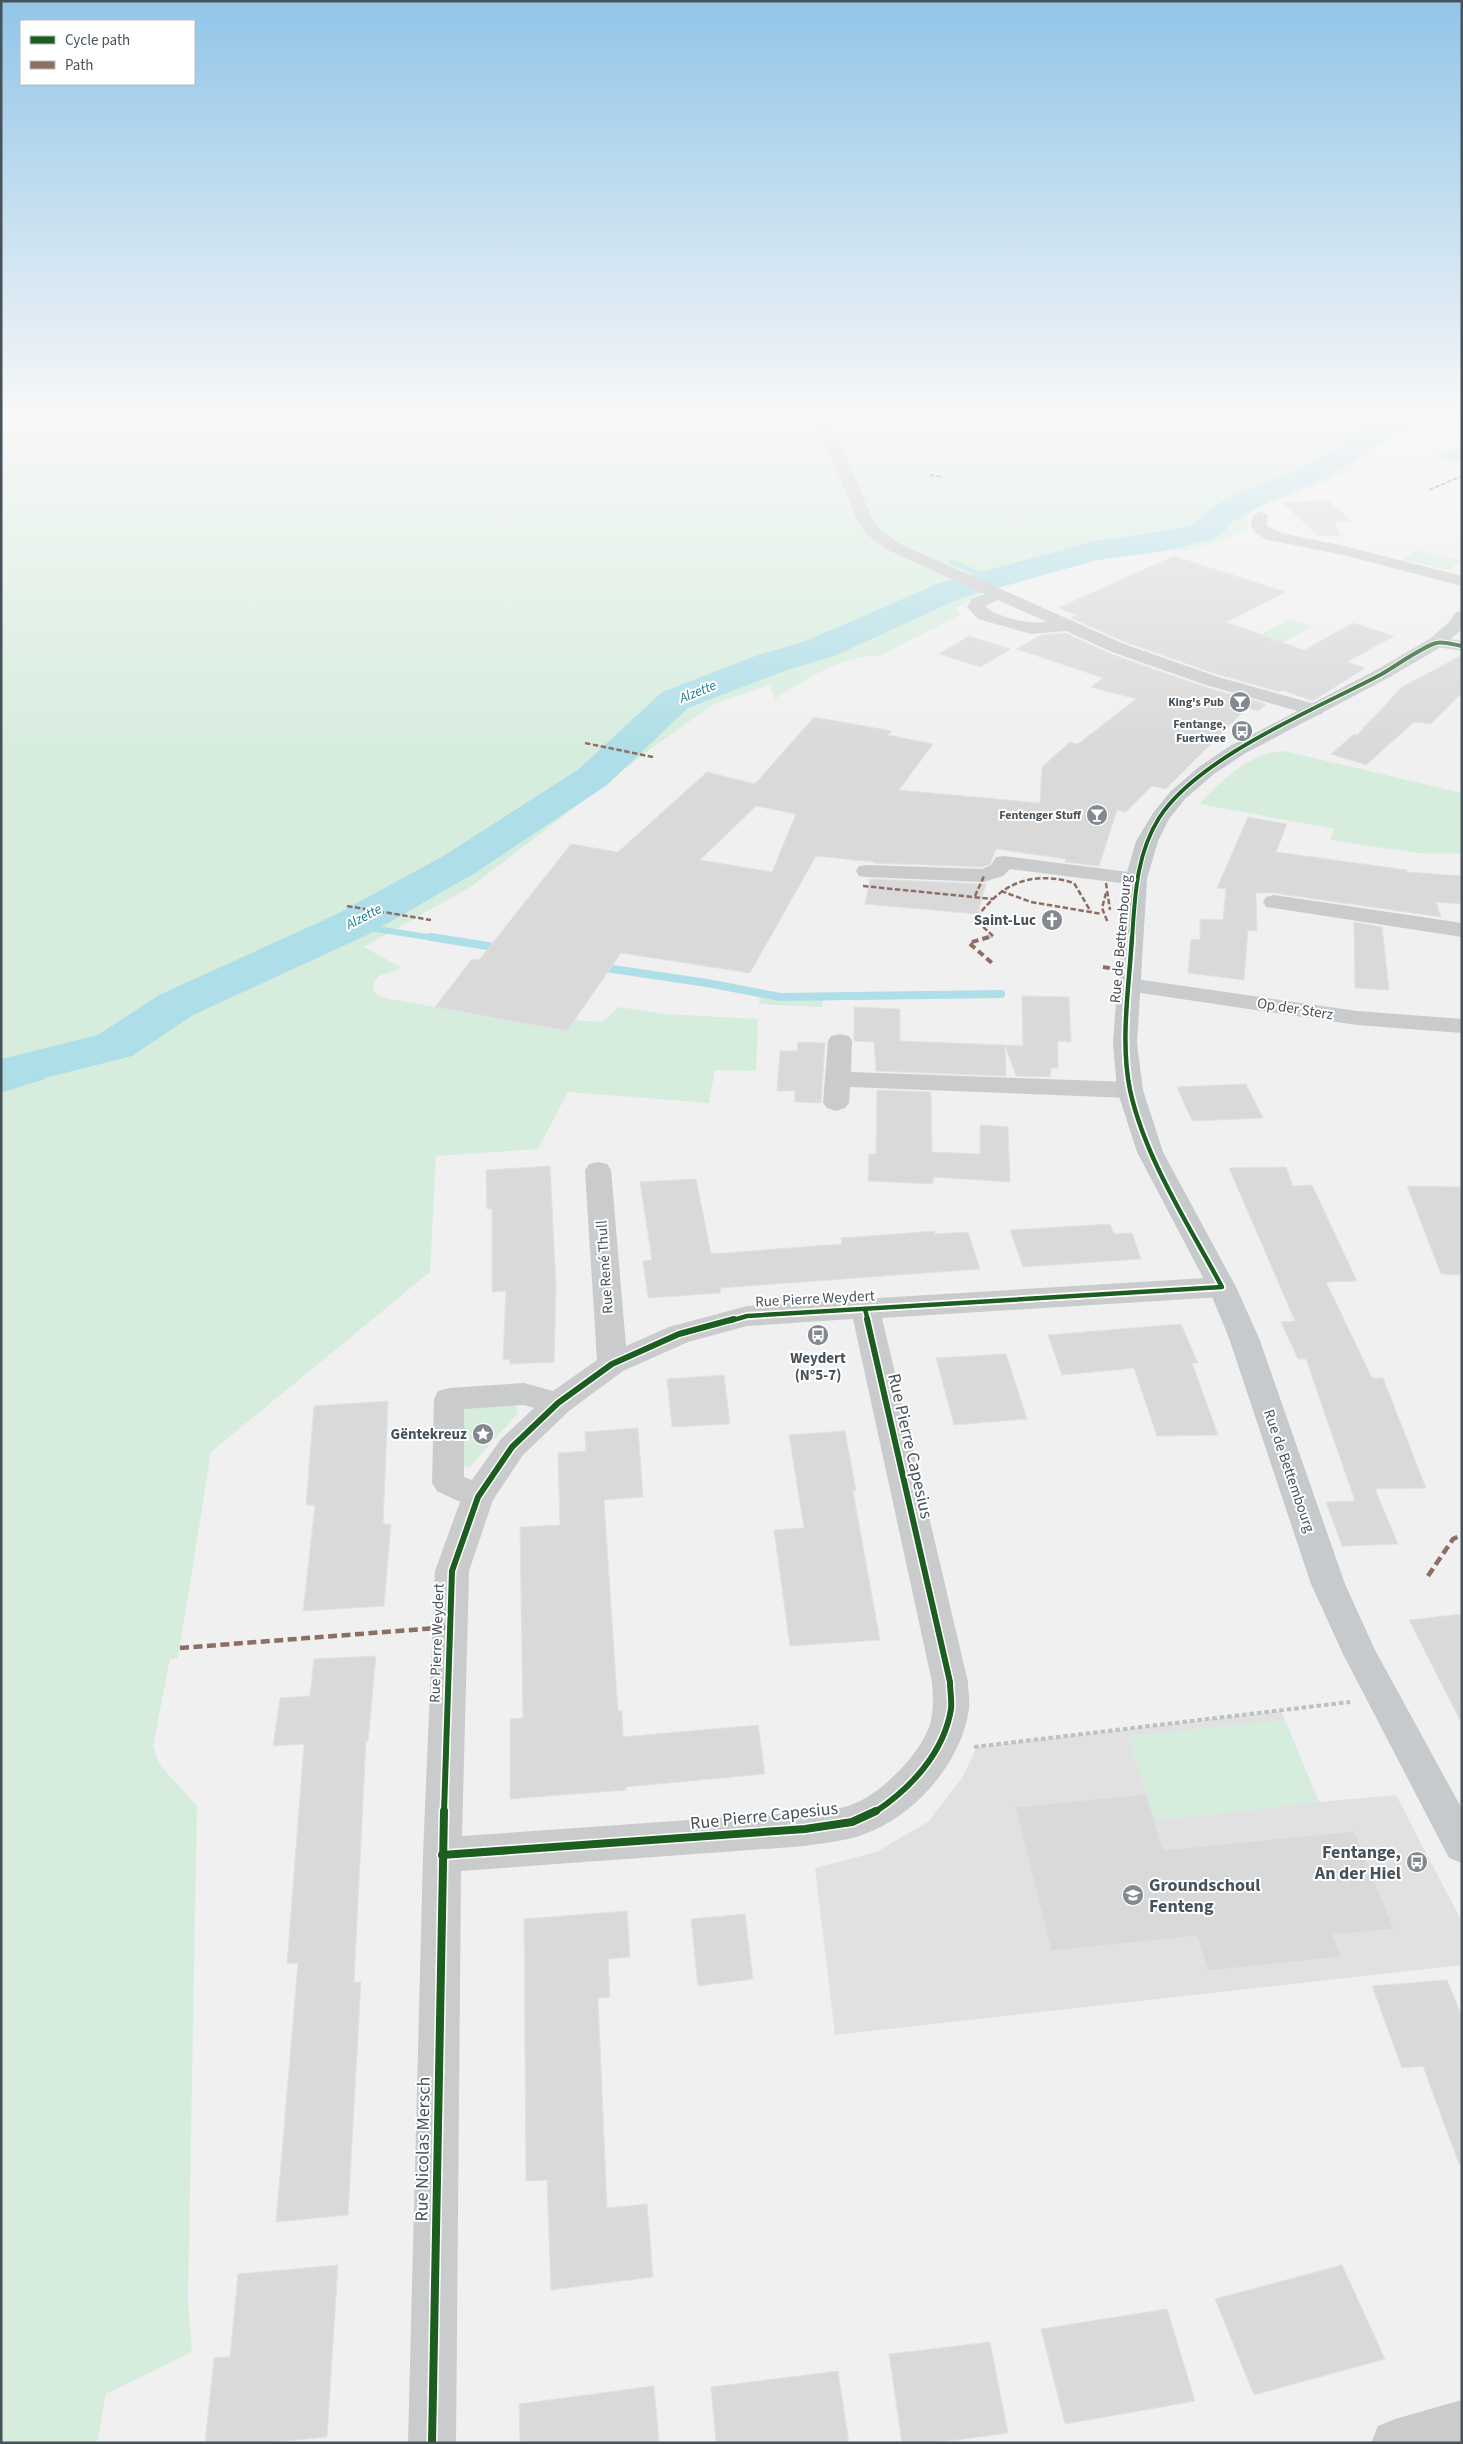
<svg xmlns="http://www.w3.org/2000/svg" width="1463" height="2444" font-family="'Source Sans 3',sans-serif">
  <rect width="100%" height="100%" fill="#f0f0f0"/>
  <polygon fill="#e2e1e1" points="1281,1711 1319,1802 1396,1795 1462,1922 1462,1965 835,2035 815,1868 876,1852 928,1822 962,1778 977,1747"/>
  <g fill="#d6edde">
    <path d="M1,411H1443L1348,459L1385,468L1354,471L1258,508C1248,513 1247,517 1248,528L1219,543L1187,551L1160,549L1078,564L1005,587L981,590L982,595L956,607L960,615L879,656C845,654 803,680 775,699L770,685L714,704L656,745L472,886L364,947L402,968L379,976L373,983V990L379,996L390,999L567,1031L575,1020L602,1022L619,1007L664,1014L758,1019L756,1071L715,1070L709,1103L568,1092L538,1149L436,1156L430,1272L211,1452L178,1658L170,1659L153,1746L160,1765L197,1806L188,2302L192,2352L106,2394L97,2443H1V1093L45,1079L37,1053L1,1063Z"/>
    <polygon points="1416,550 1461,560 1449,570 1403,560"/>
    <polygon points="1289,619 1313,626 1273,648 1249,641"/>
    <path d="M1284,751L1462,793V854L1416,853L1330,840L1334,829L1199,804C1223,780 1248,753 1284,751Z"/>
    <polygon points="760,990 781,994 1003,991 1003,997 823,1000 822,1007 759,1004"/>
    <polygon points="516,1405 518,1413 469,1468 457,1465 461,1412 471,1407"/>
    <polygon points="1285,1720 1319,1802 1156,1821 1128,1736"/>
  </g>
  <g fill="#aedee7">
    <polygon points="1462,446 1462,463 1436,456"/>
    <polygon points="37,1053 45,1079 1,1093 1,1063"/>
  </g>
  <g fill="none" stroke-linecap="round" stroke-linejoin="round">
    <polyline stroke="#aedee7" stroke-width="5" points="951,562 990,578"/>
    <polyline stroke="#aedee7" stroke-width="6" points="351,925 440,939"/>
    <g stroke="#aedee7" stroke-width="8">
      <polyline points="431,937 500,948"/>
      <polyline points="599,967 707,983 780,997 1001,994"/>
    </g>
    <polygon fill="#aedee7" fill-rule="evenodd" points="1392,411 1423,411 1419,417 1396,434 1321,481 1262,505 1230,523 1225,531 1213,539 1165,551 1097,560 961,598 834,656 784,671 688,708 607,785 475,873 367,935 193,1015 132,1056 1,1089 1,1059 98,1035 159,995 335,915 445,855 579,769 662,692 758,655 808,640 937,584 1095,541 1165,531 1191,525 1202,518 1207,510 1240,493 1301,469"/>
  </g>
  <g fill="#d9d9da" stroke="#e1e2e2" fill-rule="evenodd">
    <polygon points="1327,500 1352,521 1334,522 1341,536 1317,535 1283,503"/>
    <polygon points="1174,556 1286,592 1226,622 1304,650 1353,623 1394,636 1347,662 1365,668 1313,701 1282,690 1280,692 1219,675 1125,642 1071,618 1076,615 1058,608"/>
    <path d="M1066,633L1111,654L1205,687L1266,704L1258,711L1247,708L1166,789L1152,786L1126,812L1117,810L1099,866L1065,862L1066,859L996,849L990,864L982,867L874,863V862L816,856L750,973L621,953L567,1031L435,1007L472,959L479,960L571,844L618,852L707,772L755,784L814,717L892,731L888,735L933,744L899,790L1040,803L1042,767L1070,742L1078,744L1136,699L1091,687L1103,678L1016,649L1041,635ZM756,806L796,814L772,872L700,860Z"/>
    <polygon points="969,636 1011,649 980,667 939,654"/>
    <polygon points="1462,655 1462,693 1431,724 1414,722 1366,765 1331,754 1354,734 1357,735 1402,687"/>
    <polygon points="1248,817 1287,824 1276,852 1407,870 1407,872 1462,876 1462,904 1436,902 1441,917 1274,893 1256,893 1257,931 1248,930 1244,980 1188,973 1191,939 1200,940 1200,919 1223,920 1226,889 1217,888"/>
    <polygon points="870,879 984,884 986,883 978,914 865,904"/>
    <polygon points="1354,922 1382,927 1389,990 1355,988"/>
    <polygon points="1022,996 1069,997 1071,1042 1058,1041 1058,1068 1051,1068 1050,1077 1016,1076 1005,1045 1023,1046"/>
    <polygon points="854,1007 900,1009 900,1041 1005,1045 1006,1076 876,1071 874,1042 854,1041"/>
    <polygon points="798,1042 825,1043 821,1103 795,1102 795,1091 777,1091 780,1051 797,1051"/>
    <polygon points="1246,1084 1263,1118 1192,1121 1177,1087"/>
    <polygon points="877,1090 931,1092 932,1152 980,1154 980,1125 1008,1127 1010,1182 933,1177 933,1184 868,1181 869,1154 876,1154"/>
    <polygon points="550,1166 556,1287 554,1362 510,1364 510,1359 503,1360 506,1291 492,1292 492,1209 487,1209 486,1170"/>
    <polygon points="1286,1167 1293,1186 1312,1185 1357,1281 1326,1282 1372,1378 1383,1378 1426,1488 1375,1489 1398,1544 1342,1546 1326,1502 1355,1501 1306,1359 1298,1359 1281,1322 1295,1321 1229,1168"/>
    <polygon points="696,1179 711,1254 842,1244 841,1238 935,1231 935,1234 968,1232 980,1269 720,1288 721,1293 648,1298 643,1261 652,1260 640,1182"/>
    <polygon points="1407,1186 1462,1187 1462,1275 1441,1274"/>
    <polygon points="1110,1224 1114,1234 1132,1233 1141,1259 1023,1267 1010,1230"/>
    <polygon points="1181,1324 1198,1363 1192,1363 1218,1435 1157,1436 1134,1368 1062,1375 1048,1335"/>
    <polygon points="1006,1354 1027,1419 954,1425 936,1358"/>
    <polygon points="724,1375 730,1424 672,1427 667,1379"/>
    <polygon points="388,1401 383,1524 391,1524 384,1606 303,1611 315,1505 306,1505 314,1406"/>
    <polygon points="638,1428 643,1497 604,1500 618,1711 622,1711 623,1737 758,1725 765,1774 626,1787 626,1790 510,1799 510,1719 523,1718 520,1527 560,1525 558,1453 586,1451 585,1432"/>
    <polygon points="845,1431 856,1491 853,1491 880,1640 790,1646 774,1530 804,1528 789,1435"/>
    <polygon points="1462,1614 1462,1724 1409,1620"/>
    <polygon points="376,1656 368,1741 366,1741 354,1982 361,1982 348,2215 276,2222 298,1963 287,1964 304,1744 273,1746 280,1698 310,1696 314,1659"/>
    <polygon points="1146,1794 1163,1850 1354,1831 1394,1929 1333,1935 1341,1957 1208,1971 1197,1936 1051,1951 1015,1807"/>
    <polygon points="627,1911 630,1957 608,1959 610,1997 598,1998 607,2208 647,2204 653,2277 551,2290 547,2180 526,2181 524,1919"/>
    <polygon points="745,1914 753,1979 698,1986 691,1919"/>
    <polygon points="1447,1980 1462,2017 1462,2164 1459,2164 1423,2066 1402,2068 1372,1986"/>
    <polygon points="338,2265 327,2437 264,2443 205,2443 214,2358 230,2357 238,2274"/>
    <polygon points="1342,2265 1385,2359 1254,2395 1215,2299"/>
    <polygon points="1167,2309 1195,2401 1065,2424 1041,2329"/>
    <polygon points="990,2342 1008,2433 934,2443 902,2443 889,2354"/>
    <polygon points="838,2371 849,2443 716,2443 711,2387"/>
    <polygon points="654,2386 659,2443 520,2443 519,2404"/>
  </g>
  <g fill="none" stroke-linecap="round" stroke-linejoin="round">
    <polyline stroke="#b9c3c0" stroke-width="2.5" stroke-dasharray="2.5 2" stroke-linecap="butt" points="990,937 993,936"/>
    <polyline stroke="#b9c3c0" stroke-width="4" stroke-dasharray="4.5 3" stroke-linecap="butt" points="974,1747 1350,1702"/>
    <g fill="#cacbcd" fill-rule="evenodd">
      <path d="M812,411H826L873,520L878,528L900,544L1124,644L1218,677L1322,706L1324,710L1322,714L1315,716L1206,685L1112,652L1066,631L1031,634L978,619L967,607L972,599L985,594L888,550L866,534L857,520ZM998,600L1047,622C1030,624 997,618 985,606Z"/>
      <polygon points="1260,511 1268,516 1267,526 1281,533 1344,546 1462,576 1462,586 1343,555 1268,540 1257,534 1251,527 1252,516"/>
      <polygon points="1437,637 1462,641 1462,651 1431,646 1428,642 1431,638"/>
      <polygon points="1004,856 1136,873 1144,874 1147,879 1144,884 1136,885 1010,869 1003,876 984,882 867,877 859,876 856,871 859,866 867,865 982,869 991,865 996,857"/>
      <polygon points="1274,895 1462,923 1462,937 1266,907 1263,902 1266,897"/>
      <polygon points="1129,978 1357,1011 1462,1019 1462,1033 1357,1025 1121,990 1117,985 1121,980"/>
      <polygon points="840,1034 849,1036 852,1041 851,1072 1130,1082 1139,1085 1143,1090 1139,1095 1130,1098 850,1087 849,1103 845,1108 836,1111 827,1108 823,1103 828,1041 831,1036"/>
      <path d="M598,1162L607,1164L611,1170L626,1346L669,1327L747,1306L1222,1277L1232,1280L1236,1287L1232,1294L1222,1297L882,1318L968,1682C968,1691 970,1700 969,1709C962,1760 919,1811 872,1831C851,1841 828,1842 805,1846L461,1871L456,2443H408L423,1855L435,1571L460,1502L437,1491L432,1483L434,1399L438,1391L449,1388L524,1383L553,1391L597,1360L585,1170L589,1164ZM853,1319L932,1682C933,1697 934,1710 930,1724C921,1754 880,1795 851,1805C837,1810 820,1810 805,1812L462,1836L469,1571L493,1500L523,1455L569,1411L623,1371L688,1342L747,1326ZM524,1405L534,1408L501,1439L472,1480L464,1477V1409Z"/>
      <polygon points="1462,2400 1462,2443 1371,2443 1378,2426 1395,2419"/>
    </g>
    <polygon fill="#c6cacc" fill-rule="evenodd" points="1462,611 1462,629 1443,646 1388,678 1244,754 1214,774 1185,799 1169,819 1158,841 1147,879 1137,1043 1143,1090 1163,1152 1236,1287 1259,1338 1345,1584 1375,1650 1462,1809 1462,1863 1449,1858 1343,1654 1311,1584 1229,1338 1208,1287 1137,1152 1117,1090 1113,1043 1125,879 1136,841 1153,813 1171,791 1200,766 1230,746 1376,670 1431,638 1449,622 1456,612"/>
    <g stroke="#8d6e63" stroke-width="2" stroke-dasharray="4.5 2" stroke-linecap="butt">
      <polyline points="930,475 943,477"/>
      <polyline points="1429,490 1462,476"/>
    </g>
    <g stroke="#8d6e63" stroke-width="2.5" stroke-dasharray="5.5 2.5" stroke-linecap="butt">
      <polyline points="585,743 653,757"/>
      <polyline points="1106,883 1110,910"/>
      <polyline points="863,886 993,899"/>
      <polyline points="1001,891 1031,902 1102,914"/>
      <polyline points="1106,893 1102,908 1108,923"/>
      <polyline points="975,896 984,876"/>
      <polyline points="347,906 431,920"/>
      <path d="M993,936L978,922C979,913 983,909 990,902C1013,878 1042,873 1074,883L1091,912"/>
      <polyline points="984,939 990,937"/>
    </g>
    <g stroke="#8d6e63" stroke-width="4" stroke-dasharray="7 4" stroke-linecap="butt">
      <polyline points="989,937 969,943 992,963"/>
      <polyline points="1103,967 1115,969"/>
    </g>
    <g stroke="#8d6e63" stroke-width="4.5" stroke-dasharray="9 4.5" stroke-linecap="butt">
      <polyline points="1428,1576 1453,1539 1462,1535"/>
      <polyline points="180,1648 449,1627"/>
    </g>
    <g stroke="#fff" stroke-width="6">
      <path id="cycleway-far3" d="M1132,939C1135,896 1136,855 1159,818C1198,757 1316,709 1380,675C1396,666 1420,648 1436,643C1443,641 1455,645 1462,646"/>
    </g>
    <g stroke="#fff" stroke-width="8">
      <g id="cycleway-far2">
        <polyline points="865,1309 868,1321"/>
        <path d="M730,1321L747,1316L1222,1287C1189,1225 1145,1159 1130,1090C1120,1041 1129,987 1132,937"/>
      </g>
    </g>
    <g stroke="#fff" stroke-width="9">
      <g id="cycleway-far1">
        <path d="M867,1319L950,1682C950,1691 952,1700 951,1709C944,1753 910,1789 875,1812"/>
        <polyline points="444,1812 452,1571 478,1497 512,1447 558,1403 612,1364 679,1334 734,1319"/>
      </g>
    </g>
    <g stroke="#fff" stroke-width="11">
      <g id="cycleway">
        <polyline points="442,1855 805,1829 852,1822 876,1811"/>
        <polyline points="432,2443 444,1811"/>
      </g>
    </g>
    <use href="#cycleway-far3" stroke="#1b5e20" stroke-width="4"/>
    <use href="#cycleway-far2" stroke="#1b5e20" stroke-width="4.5"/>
    <use href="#cycleway-far1" stroke="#1b5e20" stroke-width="6"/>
    <use href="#cycleway" stroke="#1b5e20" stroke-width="8"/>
  </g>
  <linearGradient id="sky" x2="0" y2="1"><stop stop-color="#91c5e8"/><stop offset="0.55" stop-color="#f8f8f8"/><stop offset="1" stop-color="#f8f8f8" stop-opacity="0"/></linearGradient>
  <rect width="1463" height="753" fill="url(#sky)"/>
  <defs>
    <g id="bar-disc" transform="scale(1.125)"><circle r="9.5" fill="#83898e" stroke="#fff"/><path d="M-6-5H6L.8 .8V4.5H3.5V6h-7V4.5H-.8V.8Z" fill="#fff"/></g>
    <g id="bus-disc" transform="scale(1.125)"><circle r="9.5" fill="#83898e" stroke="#fff"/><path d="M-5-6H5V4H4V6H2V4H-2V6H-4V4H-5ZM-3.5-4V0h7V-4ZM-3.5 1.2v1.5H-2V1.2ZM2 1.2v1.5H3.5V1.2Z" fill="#fff"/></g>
    <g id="church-disc" transform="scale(1.125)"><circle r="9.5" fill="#83898e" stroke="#fff"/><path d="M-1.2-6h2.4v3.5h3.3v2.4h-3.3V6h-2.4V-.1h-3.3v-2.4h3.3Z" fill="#fff"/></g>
    <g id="sight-disc" transform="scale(1.125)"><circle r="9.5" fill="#83898e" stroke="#fff"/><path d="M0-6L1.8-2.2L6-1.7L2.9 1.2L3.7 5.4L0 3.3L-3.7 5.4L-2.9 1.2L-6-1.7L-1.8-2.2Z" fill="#fff"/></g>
    <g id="school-disc" transform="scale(1.125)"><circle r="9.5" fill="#83898e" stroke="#fff"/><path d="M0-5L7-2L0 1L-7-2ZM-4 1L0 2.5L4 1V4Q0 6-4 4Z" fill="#fff"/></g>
  </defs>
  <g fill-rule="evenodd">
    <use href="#bar-disc" x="1240" y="702"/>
    <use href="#bus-disc" x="1242" y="731"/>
    <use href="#bar-disc" x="1097" y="815"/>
    <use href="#church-disc" x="1052" y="920"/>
    <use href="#bus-disc" x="818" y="1335"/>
    <use href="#sight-disc" x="483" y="1434"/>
    <use href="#bus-disc" x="1417" y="1862"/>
    <use href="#school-disc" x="1133" y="1895"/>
  </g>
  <g text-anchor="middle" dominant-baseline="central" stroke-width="4" stroke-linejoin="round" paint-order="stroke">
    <g font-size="12" font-weight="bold" fill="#48525a" stroke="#fff" text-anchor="end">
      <text x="1224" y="702">King's Pub</text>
      <text x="1226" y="724">Fentange,<tspan x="1226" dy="14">Fuertwee</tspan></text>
      <text x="1081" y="815">Fentenger Stuff</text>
    </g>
    <g font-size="14" font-style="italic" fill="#1a7f95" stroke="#fff">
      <text transform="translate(698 692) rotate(-22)">Alzette</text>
      <text transform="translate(364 917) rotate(-28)">Alzette</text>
    </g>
    <g font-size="15" font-weight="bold" fill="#48525a" stroke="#fff" text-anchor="end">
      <text x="1036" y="920">Saint-Luc</text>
      <text x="818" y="1358" text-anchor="middle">Weydert<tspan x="818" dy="17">(N°5-7)</tspan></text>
      <text x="467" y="1434">Gëntekreuz</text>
    </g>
    <g font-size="15" fill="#48525a" stroke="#fff">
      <text transform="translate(1121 939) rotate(-85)">Rue de Bettembourg</text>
      <text transform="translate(1295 1009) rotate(9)">Op der Sterz</text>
      <text transform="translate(605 1267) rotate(-94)">Rue René Thull</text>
      <text transform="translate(815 1299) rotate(-3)">Rue Pierre Weydert</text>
      <text transform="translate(1289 1471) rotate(71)">Rue de Bettembourg</text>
      <text transform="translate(437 1643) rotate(-88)">Rue Pierre Weydert</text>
    </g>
    <g font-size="18" fill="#48525a" stroke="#fff">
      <text transform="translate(910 1446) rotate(77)">Rue Pierre Capesius</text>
      <text transform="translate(764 1816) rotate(-6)">Rue Pierre Capesius</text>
      <text transform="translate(423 2149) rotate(-89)">Rue Nicolas Mersch</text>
    </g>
    <g font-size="18" font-weight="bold" fill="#48525a" stroke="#fff" text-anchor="end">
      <text x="1401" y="1852">Fentange,<tspan x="1401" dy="21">An der Hiel</tspan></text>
      <text x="1149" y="1885" text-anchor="start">Groundschoul<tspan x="1149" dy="21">Fenteng</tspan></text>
    </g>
  </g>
  <rect width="1463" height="2444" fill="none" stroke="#48525a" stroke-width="5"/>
  <rect x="20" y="20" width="175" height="65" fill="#ffffff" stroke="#b6babd"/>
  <rect x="30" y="36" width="25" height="8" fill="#1b5e20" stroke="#b6babd"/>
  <text x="65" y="45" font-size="15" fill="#48525a">Cycle path</text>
  <rect x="30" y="61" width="25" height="8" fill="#8d6e63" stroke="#b6babd"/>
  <text x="65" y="70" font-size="15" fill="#48525a">Path</text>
</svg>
